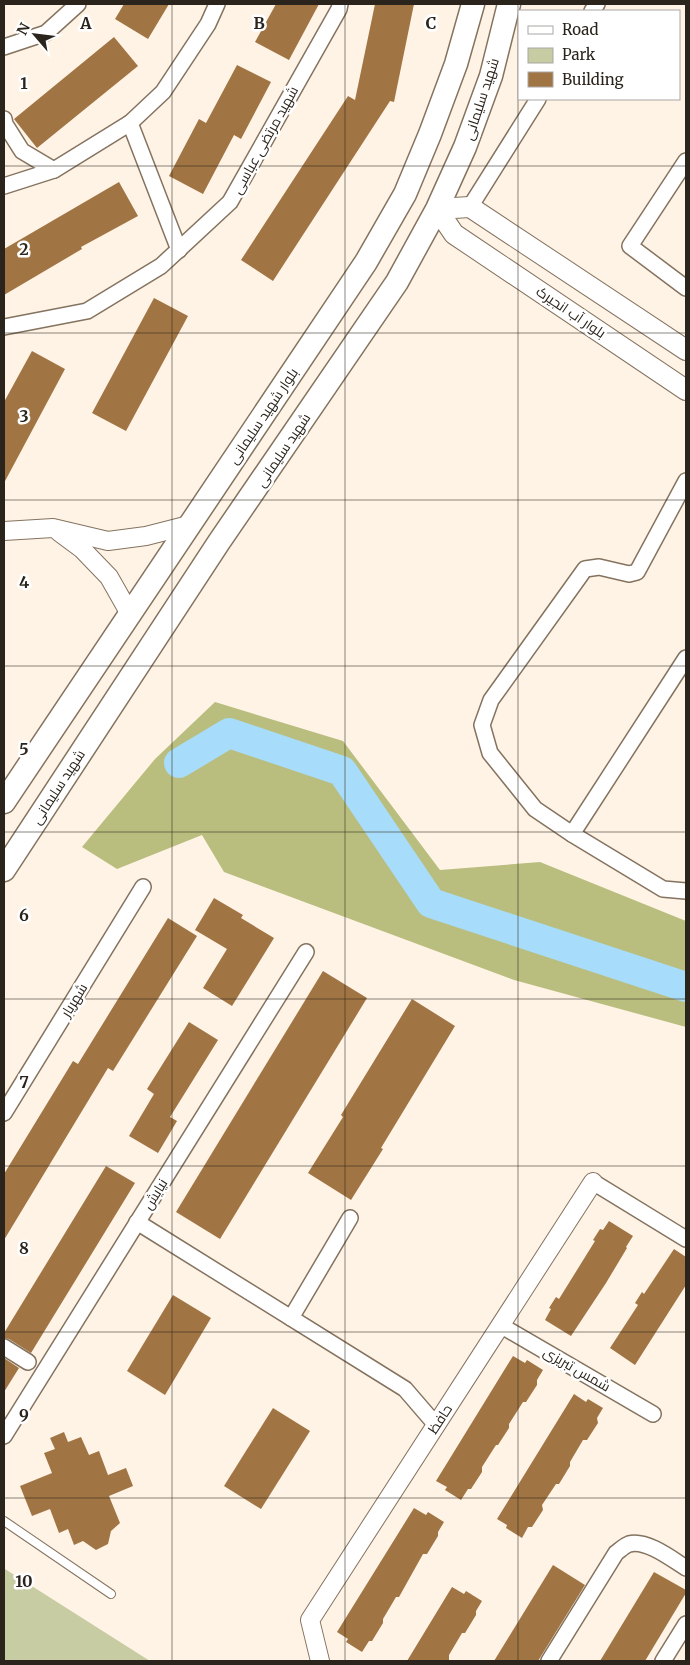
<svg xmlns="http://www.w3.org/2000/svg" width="690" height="1665" font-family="Merriweather,Cairo,serif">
  <rect width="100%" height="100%" fill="#fff3e6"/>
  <polygon fill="#c8cca2" points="5,1569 150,1661 4,1661 4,1571"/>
  <polygon fill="#b9be7e" points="215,702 343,741 440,870 540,862 686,921 686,1027 514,980 224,872 202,835 117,869 82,847 155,759"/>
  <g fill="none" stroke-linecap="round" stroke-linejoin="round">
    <polyline stroke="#a7ddfa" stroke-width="30" points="179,763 229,733 342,771 431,903 686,987"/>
  </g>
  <g fill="#a17444">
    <polygon points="124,4 169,4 148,39 115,19"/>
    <polygon points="276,4 319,4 289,60 255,42"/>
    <polygon points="375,4 414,4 394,102 390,101 273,281 241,260 348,96 355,100"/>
    <polygon points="114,37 138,66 37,148 14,119"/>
    <polygon points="237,65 271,82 241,139 234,135 203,194 169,176 199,119 206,123"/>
    <polygon points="119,182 138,216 81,247 82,249 4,295 4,249"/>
    <polygon points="154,298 188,316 126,431 92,413"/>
    <polygon points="32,351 65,369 4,483 4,402"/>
    <polygon points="214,898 243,915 241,918 274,938 232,1006 203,988 227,949 195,930"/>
    <polygon points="168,918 197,936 113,1071 108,1068 4,1240 4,1174 73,1061 78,1064"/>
    <polygon points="323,971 367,998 220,1239 176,1212"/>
    <polygon points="412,999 455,1026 381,1148 383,1149 351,1200 308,1173 343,1117 341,1115"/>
    <polygon points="189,1022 218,1040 170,1117 177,1121 158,1153 129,1136 154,1094 147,1089"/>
    <polygon points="106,1166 135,1183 31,1353 9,1339 4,1338 4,1333"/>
    <polygon points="609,1221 633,1236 626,1247 627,1248 606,1283 571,1336 545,1320 551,1309 549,1308 556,1297 559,1299 595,1241 593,1240 600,1229 603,1230"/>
    <polygon points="674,1249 686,1257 686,1285 635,1365 610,1348 638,1305 635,1303 642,1292 644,1294"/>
    <polygon points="173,1295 211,1318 165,1395 127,1371"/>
    <polygon points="513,1356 525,1363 527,1360 543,1370 537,1380 537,1385 526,1402 523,1402 509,1424 509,1428 498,1445 496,1445 482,1467 482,1472 471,1489 468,1489 461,1500 445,1490 447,1487 436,1481"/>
    <polygon points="4,1358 19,1368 4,1392"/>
    <polygon points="574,1394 586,1402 588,1399 603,1408 597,1418 598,1423 587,1440 583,1440 570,1462 570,1466 559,1484 556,1484 542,1505 543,1510 532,1527 528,1527 522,1538 506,1528 507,1525 497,1519"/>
    <polygon points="273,1408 310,1431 261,1509 224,1486"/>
    <polygon points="64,1432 68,1442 81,1437 89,1455 99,1451 108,1475 126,1468 133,1486 109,1496 120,1523 111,1531 108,1544 96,1550 83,1541 74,1545 68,1529 59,1533 50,1509 32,1516 20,1486 52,1473 44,1453 55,1449 50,1438"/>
    <polygon points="414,1508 426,1515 428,1512 444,1522 438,1532 438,1536 427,1554 423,1554 399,1597 396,1597 383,1619 383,1623 372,1641 369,1641 362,1652 346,1642 348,1639 337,1632"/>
    <polygon points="553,1565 585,1585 538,1661 494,1661"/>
    <polygon points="654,1572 686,1590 686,1593 645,1661 600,1661"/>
    <polygon points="452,1587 464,1594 466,1591 482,1601 476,1611 476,1615 465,1633 462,1633 449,1655 449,1661 407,1661"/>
  </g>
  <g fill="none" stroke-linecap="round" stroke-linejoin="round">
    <g stroke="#84735f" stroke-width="10">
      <polyline id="service" points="4,1521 111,1594"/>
    </g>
    <g stroke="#84735f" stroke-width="18">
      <g id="minor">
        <polyline points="592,11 597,4"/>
        <polyline points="4,47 46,33 78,4"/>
        <polyline points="4,119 5,124 22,151 54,170"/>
        <polyline points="130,123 179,250"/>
        <polyline points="686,161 630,246 686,288"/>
        <polyline points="4,186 54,170 130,123 163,92 208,24 217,4"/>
        <polyline points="470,207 538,99"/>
        <polyline points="4,327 87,311 161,266 230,202 339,9 340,4"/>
        <polyline points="686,481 637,572 629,574 599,567 585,569 491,700 482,725 490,753 535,809 572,834 663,889 686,891"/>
        <polyline points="572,834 686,658"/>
        <polyline points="4,1113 143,887"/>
        <polyline points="593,1182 686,1239"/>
        <polyline points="137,1222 405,1389 436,1425"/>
        <polyline points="291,1318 350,1218"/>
        <polyline points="500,1325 653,1414"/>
        <polyline points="4,1347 28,1362"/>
        <polyline points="4,1436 306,952"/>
        <path d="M549,1661L616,1553C620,1550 624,1546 629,1544C646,1539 672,1559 686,1568"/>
        <polyline points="663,1661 686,1624"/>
      </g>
    </g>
    <g stroke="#84735f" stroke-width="20">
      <g id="tertiary">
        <polyline points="4,531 53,528 108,541 146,536 189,525"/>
        <polyline points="59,532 82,549 109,577 130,614"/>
        <polyline points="320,1661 310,1620 593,1182"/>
      </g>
    </g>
    <g stroke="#84735f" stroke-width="22">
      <polyline id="secondary" points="686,350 470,207 437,209 454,234 686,390"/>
    </g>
    <g stroke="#84735f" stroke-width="25">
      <g id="primary">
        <polyline points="4,802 366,262 405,194 430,134 456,64 473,4"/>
        <polyline points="4,870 219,542 397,282 437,209 465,147 491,76 509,4"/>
      </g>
    </g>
    <use href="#service" stroke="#fff" stroke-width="8"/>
    <use href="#minor" stroke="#fff" stroke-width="15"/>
    <use href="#tertiary" stroke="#fff" stroke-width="18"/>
    <use href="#secondary" stroke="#fff" stroke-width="20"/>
    <use href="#primary" stroke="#fff" stroke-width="22"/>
  </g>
  <path fill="none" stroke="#2b241c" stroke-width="1" stroke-opacity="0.55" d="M172,4V1661M345,4V1661M518,4V1661M4,166H686M4,333H686M4,500H686M4,666H686M4,832H686M4,999H686M4,1166H686M4,1332H686M4,1498H686"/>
  <g text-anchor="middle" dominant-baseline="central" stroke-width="5" stroke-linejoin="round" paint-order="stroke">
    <g font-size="14" fill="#2b241c" stroke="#fff">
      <text transform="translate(481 99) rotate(-72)">شهید سلیمانی</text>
      <text transform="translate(265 140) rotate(-61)">شهید مرتضی عباسی</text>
      <text transform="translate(571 312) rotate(34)">بلوار آب انجیرک</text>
      <text transform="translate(263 416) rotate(-56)">بلوار شهید سلیمانی</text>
      <text transform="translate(283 450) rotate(-56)">شهید سلیمانی</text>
      <text transform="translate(58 787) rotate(-57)">شهید سلیمانی</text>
      <text transform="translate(74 1000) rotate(-58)">شهریار</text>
      <text transform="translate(155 1194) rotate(-58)">نیایش</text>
      <text transform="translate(577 1369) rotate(30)">شمس تبریزی</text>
      <text transform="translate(440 1419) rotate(-57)">حافظ</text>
    </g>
  </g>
  <g font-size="16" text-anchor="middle" font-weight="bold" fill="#2b241c" stroke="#fff" stroke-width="5" stroke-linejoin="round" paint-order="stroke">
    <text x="86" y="29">A</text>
    <text x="259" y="29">B</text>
    <text x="431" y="29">C</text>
    <text x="24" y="89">1</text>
    <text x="24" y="255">2</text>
    <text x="24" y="422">3</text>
    <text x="24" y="588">4</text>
    <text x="24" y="755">5</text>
    <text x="24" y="921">6</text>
    <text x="24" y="1088">7</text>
    <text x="24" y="1254">8</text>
    <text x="24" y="1421">9</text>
    <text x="24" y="1587">10</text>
  </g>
  <rect width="690" height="1665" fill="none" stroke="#2b241c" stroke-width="10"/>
  <rect x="518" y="10" width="162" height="90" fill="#ffffff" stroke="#aaa7a4"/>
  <rect x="528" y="26" width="25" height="8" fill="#ffffff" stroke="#aaa7a4"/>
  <text x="562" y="35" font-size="15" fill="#2b241c">Road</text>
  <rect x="528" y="48" width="25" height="15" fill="#c8cca2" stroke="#aaa7a4"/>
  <text x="562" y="60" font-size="15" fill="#2b241c">Park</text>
  <rect x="528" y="72" width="25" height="15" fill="#a17444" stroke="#aaa7a4"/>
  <text x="562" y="85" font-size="15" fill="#2b241c">Building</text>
  <g transform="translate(35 35) rotate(298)" stroke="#ffffff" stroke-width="4" paint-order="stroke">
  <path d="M0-4L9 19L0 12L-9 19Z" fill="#2b241c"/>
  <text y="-8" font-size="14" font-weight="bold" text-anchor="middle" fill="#2b241c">N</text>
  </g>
</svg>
